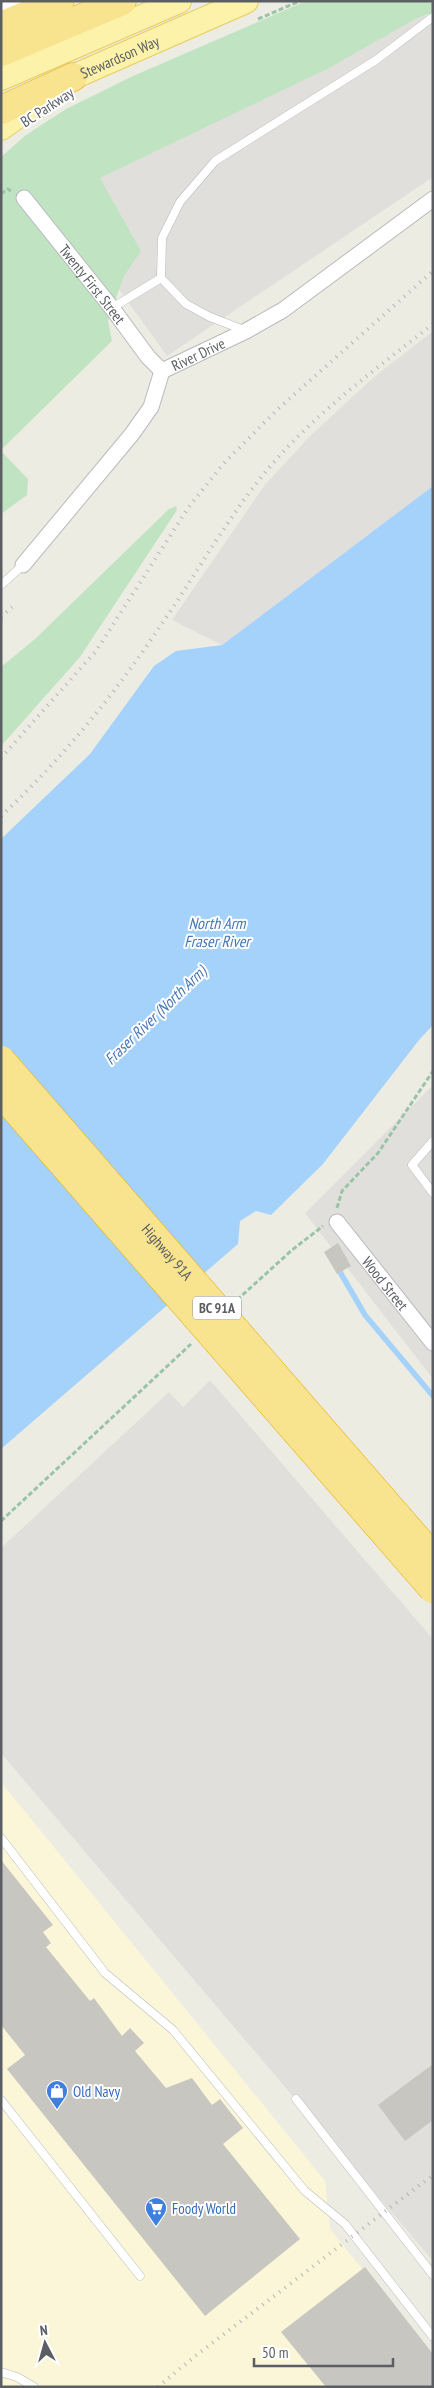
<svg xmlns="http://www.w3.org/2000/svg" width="434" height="2388" font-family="'PT Sans Narrow',sans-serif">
  <rect width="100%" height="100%" fill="#edece3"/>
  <polygon fill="#fcf6d9" points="1,1782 325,2181 330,2229 433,2357 433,2387 1,2387"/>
  <g fill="#e1dfdb">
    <polygon points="409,1 433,23 433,177 167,356 31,167"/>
    <polygon points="433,331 433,486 222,645 172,620 264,486 310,436 374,377"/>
    <polygon points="433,1085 433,1379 305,1213"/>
    <polygon points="210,1380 433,1639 433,2261 1,1753 1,1548 169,1392 183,1407"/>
  </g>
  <g fill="#c0e4c2">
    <polygon points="306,1 433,1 433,13 417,18 329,68 100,178 141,251 124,276 108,321 112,341 1,450 1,157 26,135 66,109 133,76"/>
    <polygon points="1,451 28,479 27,495 1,514"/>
    <polygon points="176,506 177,510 80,657 1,746 1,667 35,639 169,509"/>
  </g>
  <polygon fill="#a5d2fb" points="433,486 433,1025 419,1040 323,1164 271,1215 256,1211 240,1221 238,1244 1,1449 1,839 90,754 154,666 176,651 222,645"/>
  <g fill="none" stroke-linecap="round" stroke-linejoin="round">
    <polyline stroke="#a5d2fb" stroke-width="5.5" points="340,1272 365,1315 433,1396"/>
  </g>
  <g fill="#c8c6c0">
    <polygon points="338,1243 351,1266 337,1274 324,1252"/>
    <polygon points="1,1860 53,1925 43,1932 51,1943 46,1947 90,2001 94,1998 122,2036 130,2028 144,2043 135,2051 166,2088 192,2078 212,2105 220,2099 243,2128 223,2144 300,2239 205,2316 7,2069 25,2055 1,2025"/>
    <polygon points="433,2064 433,2120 405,2141 378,2105"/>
    <polygon points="365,2267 433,2354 433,2387 326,2387 281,2332"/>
  </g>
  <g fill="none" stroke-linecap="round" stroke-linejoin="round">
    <g stroke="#b8babf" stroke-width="9">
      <g id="lane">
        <polyline points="112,308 161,278"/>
        <polyline points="244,330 210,317 186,304 161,278 162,238 180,202 215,161 376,60 433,17"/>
        <polyline points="1,585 23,565"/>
        <polyline points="433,1141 412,1165 433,1193"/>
        <polyline points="1,1838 105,1973 173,2030 305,2191 345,2224 433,2337"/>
        <polyline points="296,2099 433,2275"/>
        <polyline points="1,2100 140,2276"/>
        <polyline points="1,2372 17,2377 34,2387"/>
      </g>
    </g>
    <g stroke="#b8babf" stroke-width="17">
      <g id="street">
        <polyline points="1,9 19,1"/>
        <path id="s1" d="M24,198L112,308L148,357L162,371"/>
        <path id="s2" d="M23,565L132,434L151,407L162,371L246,331L283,310L433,199"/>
        <path id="s3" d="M337,1222L433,1343"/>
      </g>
    </g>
    <g stroke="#ebcb5e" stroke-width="26">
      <g id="primary">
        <polyline points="1,78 179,1"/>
        <path id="s4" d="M1,128L73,77L246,1"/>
      </g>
    </g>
    <g stroke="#e7ad09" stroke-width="29">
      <g id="highway">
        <polyline points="1,26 60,1"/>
        <polyline points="1,52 122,1"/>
        <polyline points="1,110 73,77"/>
      </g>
    </g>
    <g stroke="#9ac4a8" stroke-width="3" stroke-dasharray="5 2.5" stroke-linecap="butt">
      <polyline points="258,19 300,1"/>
      <polyline points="1,194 8,189 11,191"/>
      <polyline points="337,1208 342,1191 378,1153 433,1071"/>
      <polyline points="237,1300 292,1250 323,1226"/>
      <polyline points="1,1521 191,1344"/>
    </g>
    <use href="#lane" stroke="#fff" stroke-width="8"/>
    <use href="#street" stroke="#fff" stroke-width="15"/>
    <use href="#primary" stroke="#fcf2aa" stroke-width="24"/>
    <use href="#highway" stroke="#f8e38f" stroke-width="28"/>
    <g stroke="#b4b5b5" stroke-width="4" stroke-dasharray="1 6" stroke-linecap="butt">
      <polyline points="1,617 12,607"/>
      <polyline points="1,758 96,651 188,508 224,463 278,409 433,271"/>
      <path d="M1,816C62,759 114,695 161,625C197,573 228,517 268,469C315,413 376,369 433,324"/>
      <polyline points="158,2387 194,2357 433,2175"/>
    </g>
    <g stroke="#e7ad09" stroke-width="29" stroke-linecap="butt">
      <g id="highway-bridge">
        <path id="s5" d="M1,1060L433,1557"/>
        <polyline points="1,1093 433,1589"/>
      </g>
    </g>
    <use href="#highway-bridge" stroke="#f8e38f" stroke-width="28"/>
  </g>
  <defs>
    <g id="shop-pin" transform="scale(1.125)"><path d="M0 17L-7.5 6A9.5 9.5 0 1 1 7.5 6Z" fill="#3f7fe0" stroke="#fff"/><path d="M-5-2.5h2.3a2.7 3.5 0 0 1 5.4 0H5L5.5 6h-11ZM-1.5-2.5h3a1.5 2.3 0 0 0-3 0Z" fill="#fff"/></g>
    <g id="supermarket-pin" transform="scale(1.125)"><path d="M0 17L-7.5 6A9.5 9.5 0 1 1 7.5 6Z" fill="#3f7fe0" stroke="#fff"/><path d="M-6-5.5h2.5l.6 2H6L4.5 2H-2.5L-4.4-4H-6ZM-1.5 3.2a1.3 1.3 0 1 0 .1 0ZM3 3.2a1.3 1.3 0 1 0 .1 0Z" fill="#fff"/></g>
  </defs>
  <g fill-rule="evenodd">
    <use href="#shop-pin" x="57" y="2091"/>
    <use href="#supermarket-pin" x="156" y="2208"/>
  </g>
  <g text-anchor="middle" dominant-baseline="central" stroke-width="4" stroke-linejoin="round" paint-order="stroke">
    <rect fill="#fff" stroke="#8c8e92" stroke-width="1" x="193" y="1296.5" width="48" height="23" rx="4"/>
    <g font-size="14" font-weight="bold" fill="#5b5e63">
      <text x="217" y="1308">BC 91A</text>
    </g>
    <g font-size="15" fill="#5b5e63" stroke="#fff">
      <text stroke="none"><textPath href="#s4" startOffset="139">Stewardson Way</textPath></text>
      <text transform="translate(47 107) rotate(-33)">BC Parkway</text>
      <text stroke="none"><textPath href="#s1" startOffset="110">Twenty First Street</textPath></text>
      <text stroke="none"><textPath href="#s2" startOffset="281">River Drive</textPath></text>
      <text stroke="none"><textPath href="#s5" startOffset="254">Highway 91A</textPath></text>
      <text stroke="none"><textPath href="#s3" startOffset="78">Wood Street</textPath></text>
    </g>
    <g font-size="15" fill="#366cbe" stroke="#fff" text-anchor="start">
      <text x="73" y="2091">Old Navy</text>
      <text x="172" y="2208">Foody World</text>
    </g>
    <g font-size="16" font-style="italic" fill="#4677b5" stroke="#fff">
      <text x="217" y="923">North Arm<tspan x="217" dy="18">Fraser River</tspan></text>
      <text transform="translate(155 1015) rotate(-44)">Fraser River (North Arm)</text>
    </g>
  </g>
  <rect width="434" height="2388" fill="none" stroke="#5b5e63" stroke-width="5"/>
  <g transform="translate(45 2343) rotate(354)" stroke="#ffffff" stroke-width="4" paint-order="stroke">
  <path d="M0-4L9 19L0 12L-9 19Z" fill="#5b5e63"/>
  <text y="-8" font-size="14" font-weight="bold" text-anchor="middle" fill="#5b5e63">N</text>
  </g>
  <path d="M254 2358v8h139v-8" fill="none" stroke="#5b5e63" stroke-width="2.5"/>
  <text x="262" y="2358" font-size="15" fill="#5b5e63" stroke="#ffffff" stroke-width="4" paint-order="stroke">50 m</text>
</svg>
